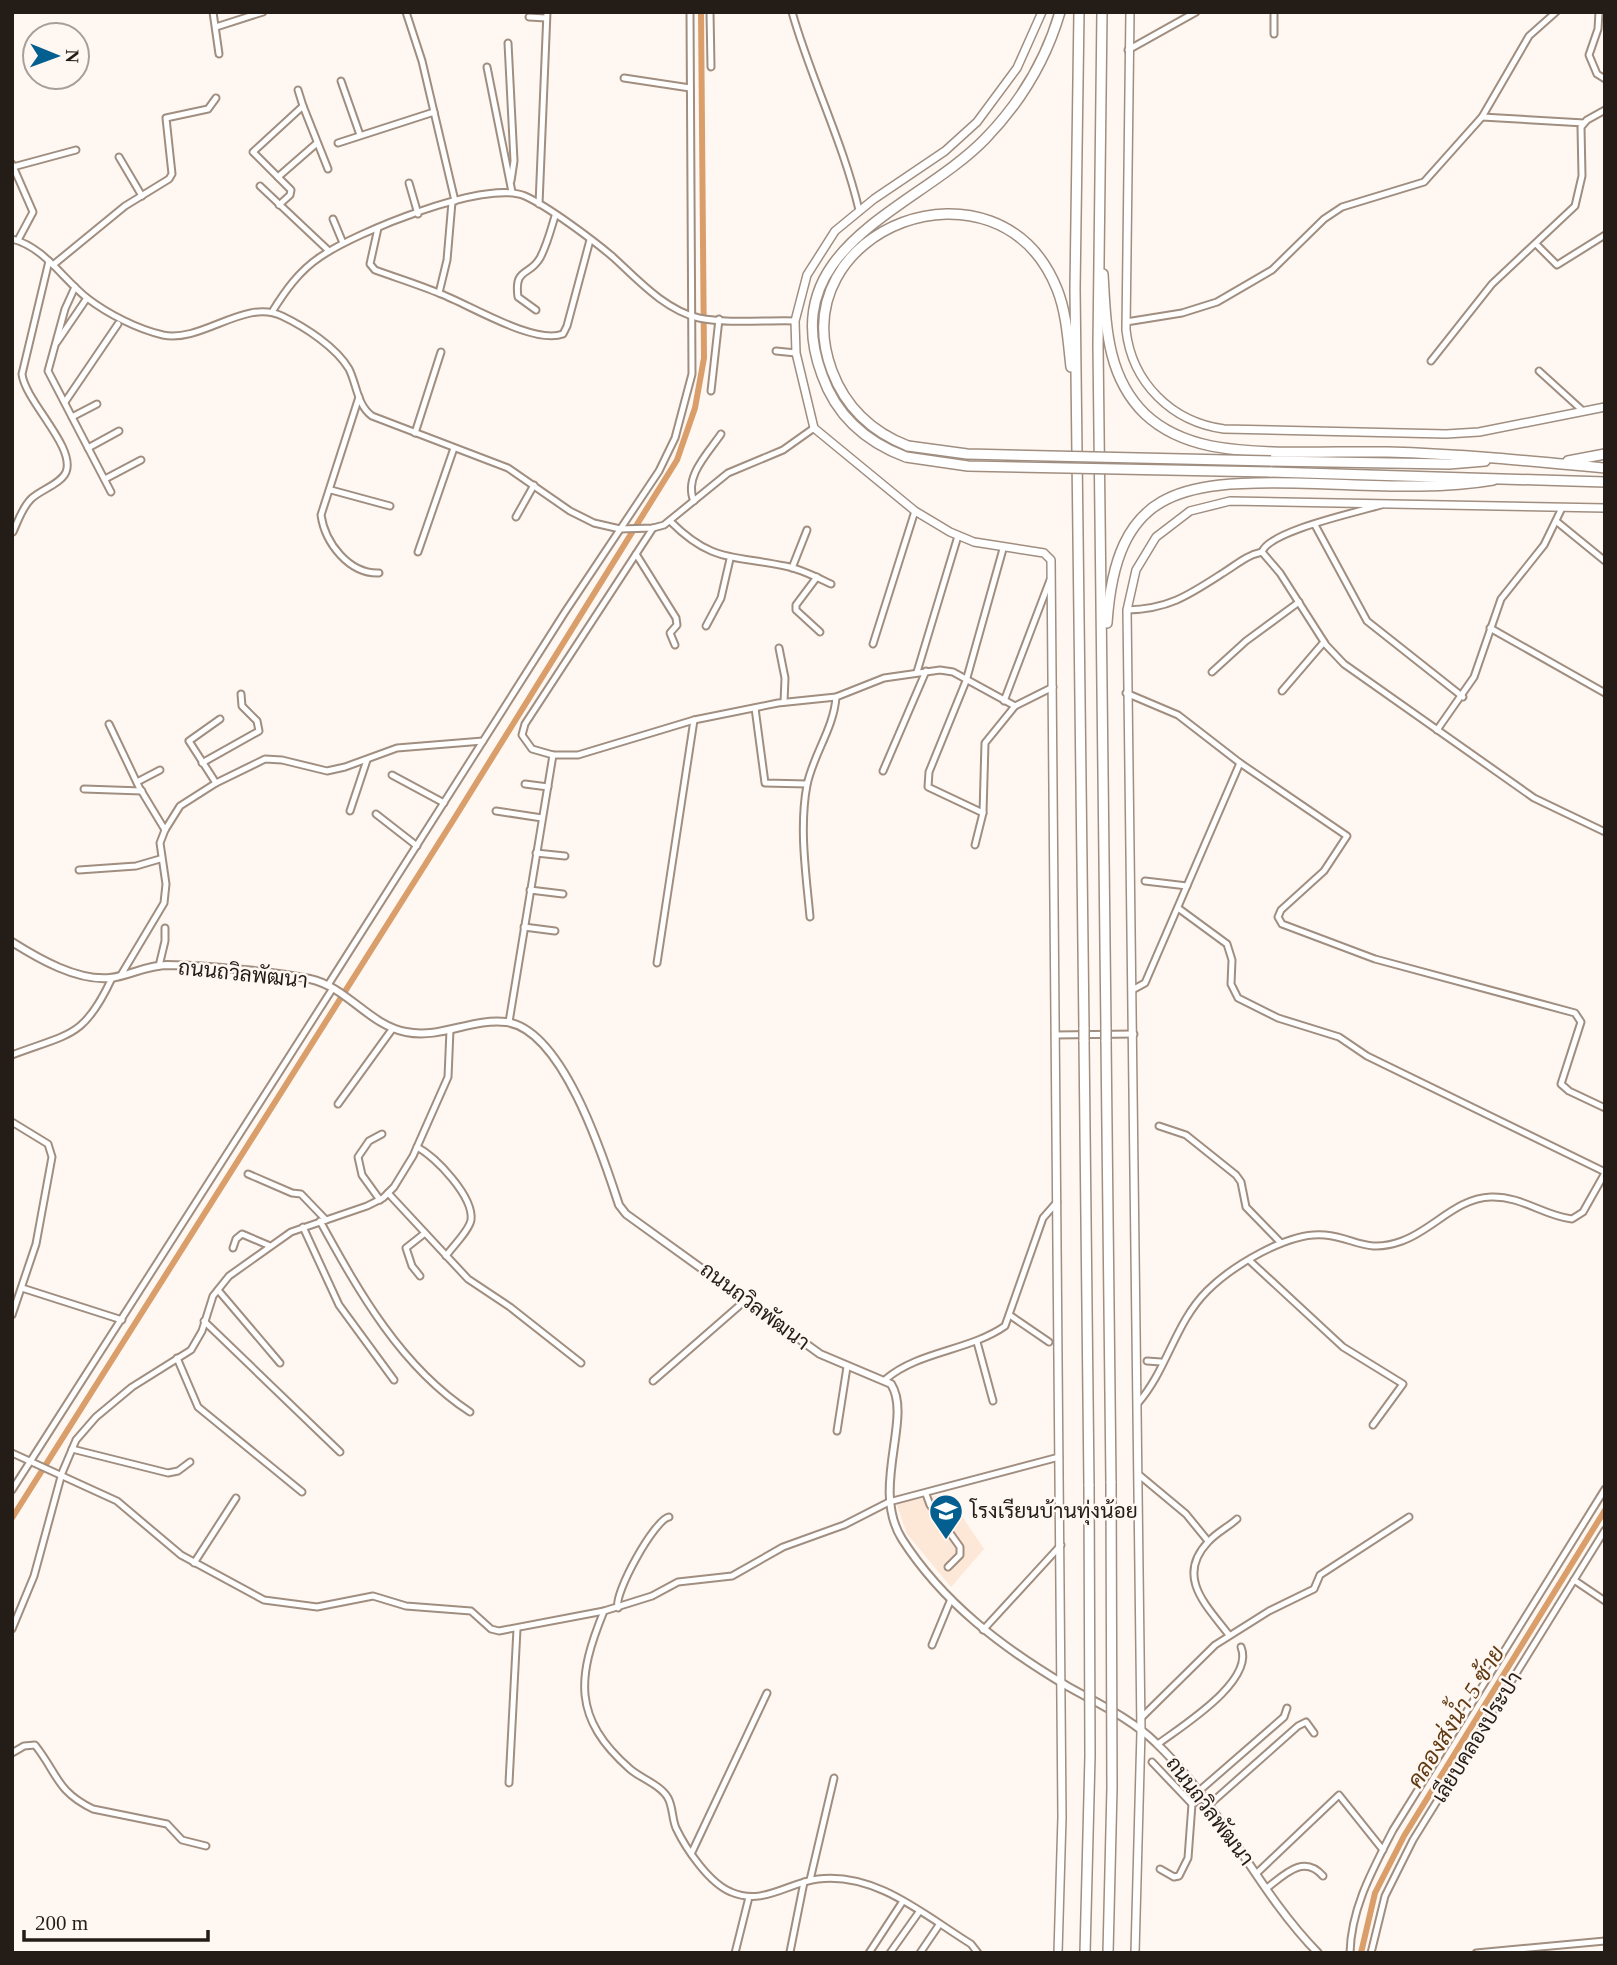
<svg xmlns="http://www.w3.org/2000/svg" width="1617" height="1965" font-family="'Times New Roman',Sarabun,serif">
  <rect width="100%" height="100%" fill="#fff7f1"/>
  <polygon fill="#fde8d8" points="947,1494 984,1549 951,1587 907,1534 896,1503"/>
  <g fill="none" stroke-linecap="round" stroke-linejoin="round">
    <g stroke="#da9e6b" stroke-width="6">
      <polyline points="12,1518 454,819 677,460 695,408 704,358 701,12"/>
      <polyline points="1361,1953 1375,1893 1404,1836 1605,1510"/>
    </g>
    <g stroke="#a08e80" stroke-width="9">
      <g id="minor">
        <polyline points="213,12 219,54"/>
        <polyline points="406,12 422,61 455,201"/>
        <polyline points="710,12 711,67"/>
        <path d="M792,12C811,79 843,142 859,210"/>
        <polyline points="1599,12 1598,29 1589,55 1597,74 1605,79"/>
        <polyline points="529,17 546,18"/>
        <polyline points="216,27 263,12"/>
        <polyline points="1274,34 1274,12"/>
        <polyline points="508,43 514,161 511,181"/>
        <polyline points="1128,50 1196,12"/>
        <polyline points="487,67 512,192"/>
        <polyline points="624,78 690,88"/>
        <polyline points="341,81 360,135"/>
        <polyline points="298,90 303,106"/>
        <polyline points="1482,117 1584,123"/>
        <polyline points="338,143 434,112"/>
        <polyline points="119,157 142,196"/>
        <polyline points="12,164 33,212 18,240"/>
        <polyline points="13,167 76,150"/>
        <polyline points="278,177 317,143"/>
        <polyline points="409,183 418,214"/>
        <polyline points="260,186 329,251"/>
        <polyline points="539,204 547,12"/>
        <polyline points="279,205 290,195 291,190 253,152 303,106 328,169"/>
        <polyline points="333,219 343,243"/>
        <path d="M378,228L370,264L375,270C397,278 420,285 441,294C470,305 534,345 563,334L567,326L590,240"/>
        <path d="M12,239C44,247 62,278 87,298C108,314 137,329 163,335C202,343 245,298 282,316C305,327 336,347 349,369C357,385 357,405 372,416L508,468L570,511L594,523L620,529L653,528L664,525L728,473L783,450L814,428"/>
        <polyline points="1537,245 1557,265 1605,235"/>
        <polyline points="53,265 125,206 169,179 172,174 166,118 208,109 216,98"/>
        <polyline points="75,287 65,309 48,371 111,492"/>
        <polyline points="439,293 447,260 452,202"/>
        <path d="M536,310L518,297C514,267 529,277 540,258C547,245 551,229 555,216"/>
        <path d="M272,312C285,291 299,271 320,257C356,232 486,179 525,196C549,207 593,240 613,257C638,280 665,310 699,318C729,324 765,320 795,321"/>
        <polyline points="1126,322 1182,313 1217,302 1272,270 1324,219 1342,207 1424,182 1482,117 1529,36 1556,12"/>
        <polyline points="57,342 87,298"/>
        <polyline points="776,351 796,353"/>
        <polyline points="1431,361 1492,284 1575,206 1582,176 1581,127 1587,120 1605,110"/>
        <polyline points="1539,371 1583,411"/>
        <polyline points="711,391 719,319"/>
        <path d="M359,397L321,515C325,543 349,574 379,573"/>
        <polyline points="65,402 118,324"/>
        <polyline points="72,417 97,404"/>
        <polyline points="415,433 441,352"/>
        <polyline points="88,448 119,431"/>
        <polyline points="105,479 141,460"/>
        <polyline points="331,490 390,506"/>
        <path d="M694,501C683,477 709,452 721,434"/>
        <polyline points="516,517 534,485"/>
        <path d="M670,521C712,563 732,555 785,566C801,569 816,577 831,584"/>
        <polyline points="1556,521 1605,561"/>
        <polyline points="1315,525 1367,621 1463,697"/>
        <polyline points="653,528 525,724 522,735 532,749 553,755 578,755 694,720 778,703 836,697 884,678 940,670 953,672 1015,706 1053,687"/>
        <path d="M13,532C18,521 22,508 31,499C40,490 61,484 66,472C76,447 25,401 22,374L49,261"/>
        <polyline points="1003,549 966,681 929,772 928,787 983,813 985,743 1015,706"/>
        <polyline points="418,552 454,448"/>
        <path d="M1262,552C1269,531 1358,512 1381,505"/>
        <polyline points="636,554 676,618 677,625 670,633 675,645"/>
        <polyline points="792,568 807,530"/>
        <polyline points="817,577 796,605 796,610 820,632"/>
        <path d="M1127,610C1169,609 1189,595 1223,573C1236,565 1247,555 1262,552L1280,573L1326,645L1344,664L1534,798L1605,832"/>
        <polyline points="706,626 721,598 730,559"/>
        <polyline points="1490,628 1605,693"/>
        <polyline points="873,644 915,511"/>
        <polyline points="779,648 785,678 784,702"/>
        <polyline points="917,672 958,536"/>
        <polyline points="1212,672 1246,641 1299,602"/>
        <polyline points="1282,691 1324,642"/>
        <polyline points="1126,693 1178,715 1240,763 1145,983 1134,989"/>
        <polyline points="1004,701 1050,580"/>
        <polyline points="755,708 765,783 807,784"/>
        <polyline points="109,724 139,787 165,830"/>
        <polyline points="1437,730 1474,677 1501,599 1544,545 1562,508"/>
        <polyline points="202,763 259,731 257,721 242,706 241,694"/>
        <polyline points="1240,763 1347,836 1324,871 1281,910 1278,917 1282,924 1375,959 1575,1013 1581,1022 1561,1084 1569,1091 1605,1108"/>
        <polyline points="883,771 926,671"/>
        <polyline points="392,775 444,803"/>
        <polyline points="137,782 160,770"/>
        <polyline points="216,783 189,741 220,719"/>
        <polyline points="525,784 548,787"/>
        <polyline points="84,789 142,791"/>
        <polyline points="350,811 367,760"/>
        <polyline points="496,811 542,818"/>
        <polyline points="376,814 417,846"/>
        <polyline points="975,845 983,813"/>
        <polyline points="536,853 565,856"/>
        <polyline points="79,870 136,866 160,859"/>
        <polyline points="1145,881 1187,886"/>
        <polyline points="530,890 563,894"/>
        <polyline points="1178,908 1227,944 1232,960 1231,984 1238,998 1278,1018 1339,1037 1367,1056 1605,1172"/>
        <path d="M810,917C806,874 799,828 807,785C813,755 834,728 836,697"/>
        <polyline points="524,927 555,931"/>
        <polyline points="657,963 694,720"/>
        <polyline points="159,966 165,941 165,928"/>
        <polyline points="121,975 164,903 166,884 160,843 165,830 180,806 216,783 265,759 282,760 327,771 345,767 397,748 483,741"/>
        <polyline points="328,985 565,612 659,471 675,438 692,374 690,12"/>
        <polyline points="509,1022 553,755"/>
        <polyline points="1055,1035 1134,1034"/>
        <path d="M12,1055C70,1033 84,1038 112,978"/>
        <polyline points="338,1104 393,1028"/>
        <polyline points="12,1122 48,1144 52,1157 36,1244 12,1315"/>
        <polyline points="1159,1126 1186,1135 1236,1175 1241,1182 1246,1207 1281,1243"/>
        <path d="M417,1147C436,1157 474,1197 471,1220C469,1231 452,1247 446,1256"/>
        <polyline points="248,1174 292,1193 301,1194 326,1220"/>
        <polyline points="388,1193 468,1279 510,1307 581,1363"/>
        <polyline points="380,1200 362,1175 358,1157 369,1141 382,1134"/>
        <path d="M320,1221C359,1292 401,1367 470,1412"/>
        <polyline points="303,1227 339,1305 394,1380"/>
        <polyline points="233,1248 236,1239 242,1234 270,1246"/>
        <polyline points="1250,1261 1343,1347 1403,1384 1373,1425"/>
        <polyline points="420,1276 412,1266 406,1248 425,1233"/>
        <polyline points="22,1288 122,1320"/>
        <polyline points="218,1290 280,1363"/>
        <polyline points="1011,1316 1049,1342"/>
        <polyline points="204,1321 340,1452"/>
        <polyline points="977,1342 993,1401"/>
        <polyline points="177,1358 198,1407 302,1492"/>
        <polyline points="1147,1361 1161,1362"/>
        <path d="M886,1379C919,1351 969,1351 1005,1326L1043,1218L1057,1202"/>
        <polyline points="653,1381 747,1299"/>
        <path d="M1138,1403C1167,1370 1175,1323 1207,1291C1232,1266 1289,1231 1325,1235C1356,1238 1366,1254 1402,1241C1433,1230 1456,1198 1491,1197C1522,1196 1544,1216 1572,1219L1583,1212L1605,1173"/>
        <polyline points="837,1431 847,1367"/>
        <polyline points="72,1449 168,1473 178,1471 190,1462"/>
        <polyline points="12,1453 117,1501 181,1555 264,1600 317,1607 373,1596 406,1606 471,1611 491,1629 499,1631 604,1611 652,1596 678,1582 732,1576 783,1547 844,1525 889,1502 1059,1457"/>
        <polyline points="1138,1474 1186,1514 1208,1541"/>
        <polyline points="12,1490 333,988"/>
        <polyline points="926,1494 930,1505 960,1547 960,1555 948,1567"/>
        <polyline points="194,1563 236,1498"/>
        <polyline points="1574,1580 1605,1601"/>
        <path d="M618,1608C613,1594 655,1519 669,1517"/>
        <path d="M604,1611C577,1677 572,1718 630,1769C640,1778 661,1785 668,1798C673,1807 672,1819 676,1828C686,1849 709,1883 731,1892C763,1906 787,1883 818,1879C876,1872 924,1915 971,1944L978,1953"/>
        <polyline points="12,1629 34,1576 62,1473 76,1440 96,1417 132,1387 191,1350 202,1331 213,1296 229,1276 291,1232 367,1206 383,1198 394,1187 413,1156 448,1077 450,1030"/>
        <polyline points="983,1630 1061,1545"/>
        <path d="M1229,1635C1207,1606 1175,1577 1208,1542C1216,1533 1228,1527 1237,1519"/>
        <polyline points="932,1645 951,1599"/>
        <polyline points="1141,1718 1215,1645 1269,1611 1314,1589 1320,1575 1409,1517"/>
        <path d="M1158,1744C1182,1726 1255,1681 1241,1647"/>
        <path d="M12,1753L24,1746L35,1745C58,1774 56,1791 93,1809L167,1824L182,1840L206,1846"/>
        <polyline points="1152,1762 1192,1804 1205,1797"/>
        <polyline points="509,1783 517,1629"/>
        <polyline points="1199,1791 1284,1717 1287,1708"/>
        <polyline points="1210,1804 1298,1726 1306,1722 1314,1733"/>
        <polyline points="692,1852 767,1693"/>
        <polyline points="1160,1869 1174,1877 1179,1876 1188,1858 1192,1804"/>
        <polyline points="1257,1873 1339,1795 1383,1850"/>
        <polyline points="810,1880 834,1778"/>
        <path d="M1267,1888C1285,1874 1304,1854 1323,1876"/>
        <polyline points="790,1952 804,1882"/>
        <polyline points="735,1953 749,1897"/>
        <polyline points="869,1953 903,1901"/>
        <polyline points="890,1953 919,1912"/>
        <polyline points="920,1953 939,1925"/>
        <path d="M1350,1953C1351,1908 1373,1869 1393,1830L1605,1489"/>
        <polyline points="1371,1953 1385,1896 1413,1840 1605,1530"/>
        <polyline points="1476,1953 1605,1941"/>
      </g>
    </g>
    <g stroke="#a08e80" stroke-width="10">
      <path id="tertiary" d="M12,942C39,959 77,981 110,978C129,976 147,965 167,965C207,966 270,971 310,979C347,987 369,1025 406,1032C441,1039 472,1018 506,1022C563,1029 604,1159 619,1205L626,1214L820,1354L891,1384C913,1418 870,1488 902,1539C943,1603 1003,1648 1067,1686C1097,1703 1132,1719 1156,1743C1222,1806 1256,1890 1318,1953"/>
    </g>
    <g stroke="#a08e80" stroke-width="10">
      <g id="secondary">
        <polyline points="1042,12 1017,68 977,122 945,151 874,199 835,231 807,275 795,321 796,353 814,428 915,511 950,532 974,542 1044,553 1051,560 1062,1817 1058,1953"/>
        <path d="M1130,12L1126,330C1132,383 1172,422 1224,429L1446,434L1479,432L1605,407"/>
        <polyline points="1135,1953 1141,1731 1127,610 1136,570 1156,537 1190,511 1230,501 1605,508"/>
      </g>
    </g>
    <g stroke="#a08e80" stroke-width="12">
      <g id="motorway">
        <polyline points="1079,12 1075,289 1084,1029"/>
        <polyline points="1102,12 1098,345 1106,1029"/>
        <path d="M1103,274C1106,324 1106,376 1145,414C1163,431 1187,441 1211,446C1264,456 1332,451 1387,452C1460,454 1532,461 1605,468"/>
        <path d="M908,446C872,432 846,408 832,371C779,228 999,145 1057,289C1067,314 1068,342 1071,367"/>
        <path d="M906,457C866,442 836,415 822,375C774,246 917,209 985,139C1020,103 1046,60 1060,12"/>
        <polyline points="1271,461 1449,464 1485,461"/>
        <polyline points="1568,461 1605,454"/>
        <polyline points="1270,472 1605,482"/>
        <path d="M1107,623C1116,489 1180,481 1296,483C1361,484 1429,491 1493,480"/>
        <polyline points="1084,1040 1089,1486"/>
        <polyline points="1106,1040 1111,1483"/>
      </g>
    </g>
    <use href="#minor" stroke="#fff" stroke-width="5"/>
    <use href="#tertiary" stroke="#fff" stroke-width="6"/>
    <use href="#secondary" stroke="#fff" stroke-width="7"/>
    <use href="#motorway" stroke="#fff" stroke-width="9"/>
    <g stroke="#a08e80" stroke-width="12" stroke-linecap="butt">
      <g id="motorway-bridge">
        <polyline points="908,446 967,454 1271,461"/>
        <polyline points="906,457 968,466 1270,472"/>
        <polyline points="1084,1029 1084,1040"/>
        <polyline points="1106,1029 1106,1040"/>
        <polyline points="1085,1953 1090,1756 1089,1486"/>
        <polyline points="1108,1953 1112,1788 1111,1483"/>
      </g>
    </g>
    <use href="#motorway-bridge" stroke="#fff" stroke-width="9"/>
  </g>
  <defs>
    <g id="school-pin" transform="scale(1.75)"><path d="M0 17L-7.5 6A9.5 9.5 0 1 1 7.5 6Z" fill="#025f90" stroke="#fff7f1"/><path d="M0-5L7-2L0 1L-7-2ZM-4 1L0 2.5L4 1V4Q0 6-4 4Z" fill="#fff"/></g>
  </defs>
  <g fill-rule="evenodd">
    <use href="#school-pin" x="946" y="1511"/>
  </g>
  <g text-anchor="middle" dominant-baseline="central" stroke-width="5" stroke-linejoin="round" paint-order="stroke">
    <g font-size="21" fill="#241d17" stroke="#fff7f1">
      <text transform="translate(243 974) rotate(6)">ถนนถวิลพัฒนา</text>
      <text transform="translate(755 1306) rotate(37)">ถนนถวิลพัฒนา</text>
      <text transform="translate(1477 1737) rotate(-58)">เลียบคลองประปา</text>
      <text transform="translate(1210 1811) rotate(53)">ถนนถวิลพัฒนา</text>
    </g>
    <g font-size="21" fill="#241d17" stroke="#fff7f1" text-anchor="start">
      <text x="970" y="1511">โรงเรียนบ้านทุ่งน้อย</text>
    </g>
    <g font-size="23" font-style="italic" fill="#613912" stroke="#fff7f1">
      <text transform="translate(1456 1717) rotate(-58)">คลองส่งน้ำ 5 ซ้าย</text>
    </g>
  </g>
  <rect width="1617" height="1965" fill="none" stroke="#241d17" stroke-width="28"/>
  <g transform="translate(56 56) rotate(91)"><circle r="33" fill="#fff7f1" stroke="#a7a09a" stroke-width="2"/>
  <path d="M0-5L12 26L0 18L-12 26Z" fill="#025f90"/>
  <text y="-10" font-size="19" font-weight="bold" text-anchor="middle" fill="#241d17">N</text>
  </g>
  <path d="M24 1930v10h184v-10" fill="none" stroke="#241d17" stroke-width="3.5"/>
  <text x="35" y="1930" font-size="21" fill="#241d17" stroke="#fff7f1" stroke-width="5" paint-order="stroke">200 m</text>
</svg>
